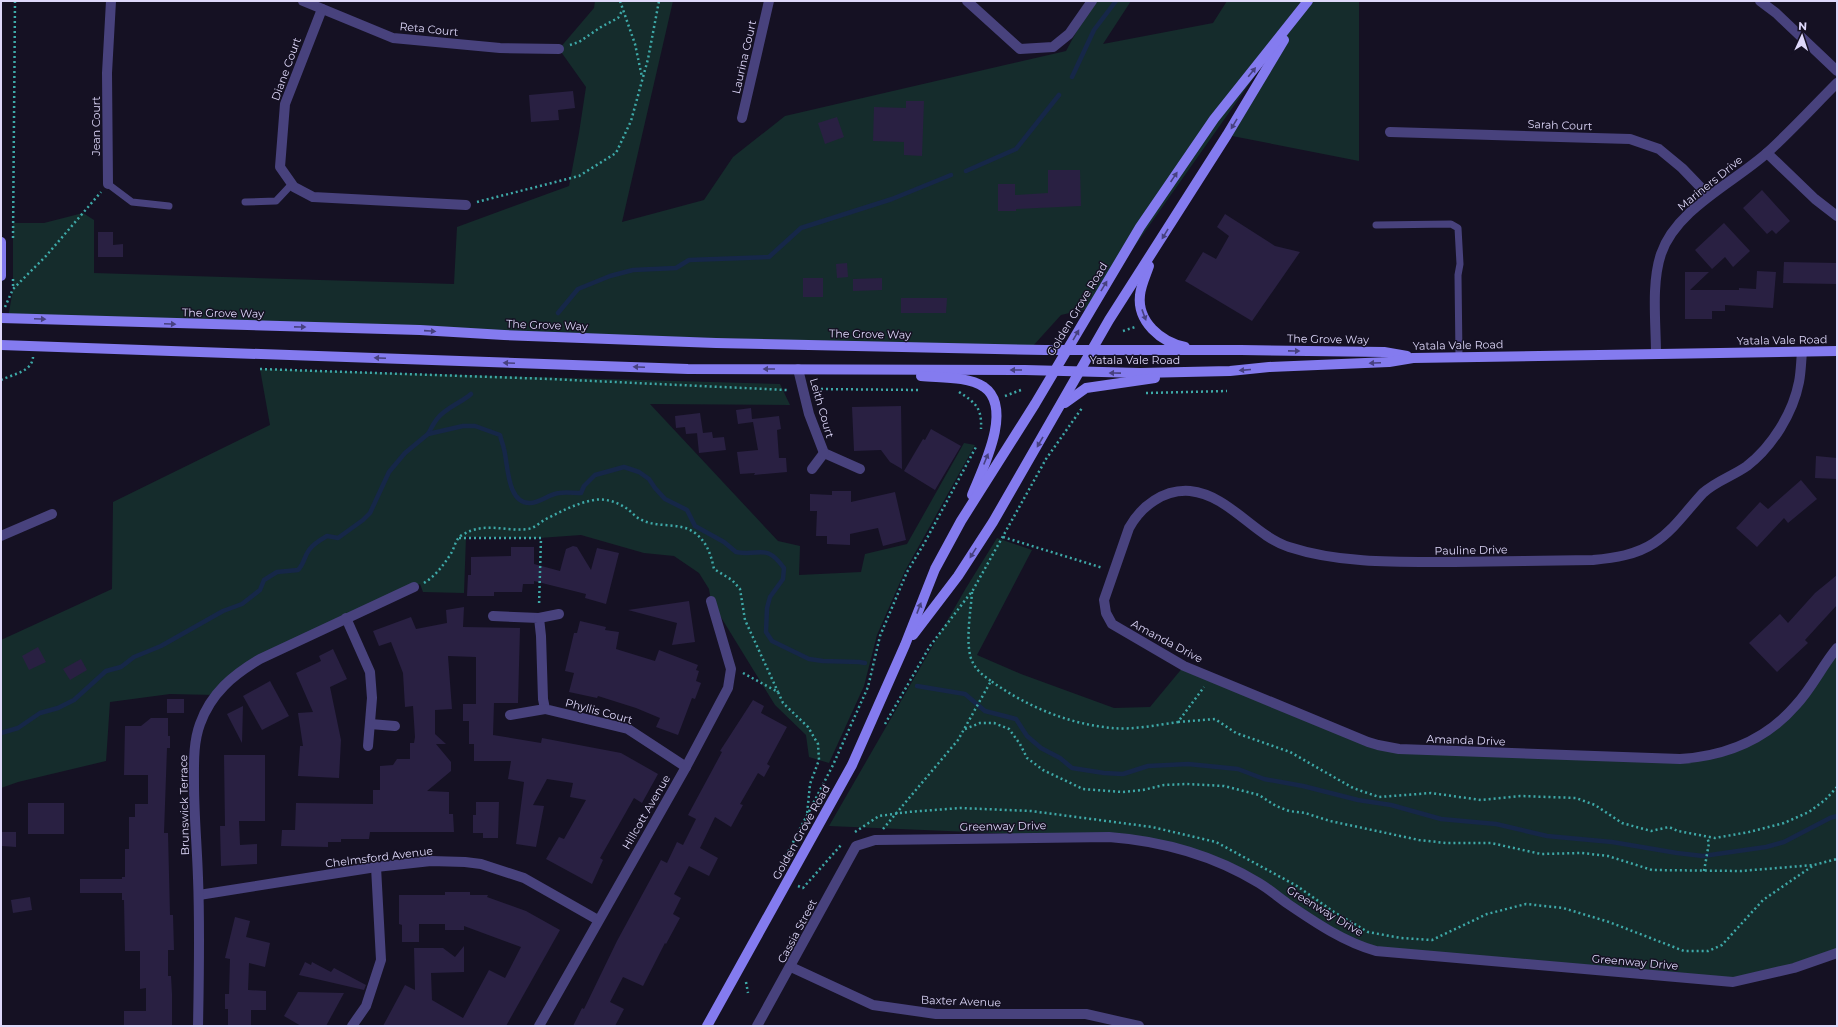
<svg xmlns="http://www.w3.org/2000/svg" width="1838" height="1027" font-family="Montserrat,sans-serif">
  <rect width="100%" height="100%" fill="#151123"/>
  <g fill="#152c2c">
    <polygon points="595,1 673,1 622,222 704,200 733,157 785,116 1066,51 1093,1 1131,1 1103,44 1213,23 1227,1 1359,1 1359,161 1227,135 1300,12 1091,308 1061,315 1032,347 8,318 13,289 13,223 44,223 83,213 94,220 94,273 454,284 457,227 569,186 579,133 586,87 559,49 594,8"/>
    <polygon points="260,369 780,384 790,405 650,404 778,541 800,546 799,575 861,572 865,554 907,544 964,443 975,445 905,571 877,635 864,686 829,763 809,757 806,735 775,705 711,601 709,589 699,573 674,556 644,553 581,535 539,538 466,537 464,593 423,592 420,584 260,659 215,695 170,694 110,702 106,761 18,782 1,788 1,640 112,589 113,502 270,425"/>
    <polygon points="997,538 1032,550 977,655 1021,674 1114,708 1150,707 1184,666 1388,748 1698,758 1733,750 1796,706 1837,648 1837,953 1733,982 1360,946 1236,870 1134,839 829,826 966,588"/>
  </g>
  <g fill="none" stroke-linecap="round" stroke-linejoin="round">
    <g stroke="#162748" stroke-width="4.5">
      <polyline points="1072,77 1094,30 1116,1"/>
      <polyline points="966,171 1016,149 1059,95"/>
      <polyline points="558,313 578,289 610,276 633,270 676,268 689,260 769,257 801,228 892,199 951,175"/>
      <path d="M428,434C431,429 433,424 437,419C445,408 461,403 471,394"/>
      <polyline points="917,686 965,694 985,711 1016,719 1027,736 1041,748 1060,758 1072,768 1104,773 1123,774 1148,766 1188,764 1238,769 1264,779 1303,786 1358,800 1391,805 1441,819 1496,824 1547,836 1612,842 1677,853 1703,856 1766,847 1784,842 1830,818 1837,816"/>
      <path d="M1,733L18,728L40,713L58,708L74,700L106,671L121,667L134,657L161,646L223,611L242,604L260,590L264,580L277,572L298,570C304,564 304,557 309,550C313,544 320,540 327,536L338,538L363,520L370,513L389,472L405,453L428,434L463,426H475L500,435C501,440 503,444 504,449C508,464 507,504 530,503C540,503 549,494 559,493C566,492 573,493 581,493L584,486L595,475L624,467L639,472L649,479L655,488L665,499L687,510L695,526L724,542L736,552C760,557 765,542 784,568L783,579L770,597L767,608L766,632L772,641L809,659L823,661L859,662L865,663"/>
    </g>
  </g>
  <g fill="#292042">
    <polygon points="573,91 575,108 558,110 559,120 531,122 529,95"/>
    <polygon points="906,101 924,101 922,156 904,155 904,142 873,141 874,107 906,108"/>
    <polygon points="837,117 844,137 825,144 818,123"/>
    <polygon points="1048,170 1080,170 1081,206 1016,209 1016,211 998,211 998,184 1015,184 1015,195 1048,193"/>
    <polygon points="1762,190 1790,221 1776,234 1772,230 1767,234 1743,208"/>
    <polygon points="1225,214 1275,246 1300,252 1252,321 1185,281 1203,252 1216,259 1229,236 1217,227"/>
    <polygon points="1724,223 1750,251 1733,267 1725,257 1712,269 1695,250"/>
    <polygon points="98,232 113,232 113,245 123,244 123,257 98,257"/>
    <polygon points="1784,262 1837,263 1837,284 1783,283"/>
    <polygon points="847,263 848,277 837,278 836,264"/>
    <polygon points="1757,271 1776,272 1773,308 1725,305 1725,311 1712,311 1712,319 1685,319 1685,272 1709,272 1690,290 1739,290 1739,288 1756,289"/>
    <rect x="803" y="278" width="20" height="19"/>
    <polygon points="882,278 882,290 853,291 853,279"/>
    <polygon points="901,298 947,298 946,313 901,313"/>
    <polygon points="901,406 902,469 890,462 881,450 854,451 852,407"/>
    <polygon points="751,408 752,419 779,416 781,429 777,430 779,458 786,458 787,472 754,475 755,473 740,474 737,452 758,450 753,422 738,424 736,410"/>
    <polygon points="700,413 703,433 712,432 713,438 724,437 726,450 699,453 697,433 699,433 686,434 685,427 676,428 675,416"/>
    <polygon points="931,429 961,446 935,490 904,471 923,439 925,440"/>
    <polygon points="1816,456 1837,458 1837,479 1815,478"/>
    <polygon points="1801,480 1817,499 1788,523 1784,518 1757,547 1736,528 1760,502 1768,509"/>
    <polygon points="832,491 851,491 851,502 895,492 906,540 883,546 878,528 850,534 850,545 827,544 827,536 816,536 817,511 810,511 810,494 832,495"/>
    <polygon points="573,546 577,547 591,570 597,548 619,553 606,604 585,598 586,594 534,581 534,584 523,584 522,592 494,592 494,596 467,596 468,575 471,575 471,557 511,556 511,547 534,547 534,564 560,571 566,549"/>
    <polygon points="1837,575 1837,605 1805,640 1808,643 1777,672 1749,643 1780,614 1788,623 1815,593"/>
    <polygon points="689,601 695,642 672,645 677,623 628,610"/>
    <polygon points="464,607 463,627 520,628 518,703 494,703 493,735 541,743 542,738 621,753 658,774 642,803 634,798 600,858 603,860 592,884 546,859 559,837 564,839 586,800 570,797 573,783 547,779 533,805 544,806 536,847 516,844 524,782 508,779 511,761 474,761 474,744 469,744 469,721 463,721 463,704 476,704 476,657 448,656 452,709 435,710 435,734 446,744 436,744 451,762 451,771 427,791 449,792 449,814 453,814 454,832 370,832 369,839 341,839 341,842 328,842 328,847 281,846 282,830 295,830 296,803 373,804 373,790 380,790 380,766 393,765 397,759 410,759 410,743 414,743 415,737 413,706 405,707 403,673 391,642 379,646 373,631 411,617 416,629 447,623 446,610"/>
    <polygon points="580,621 606,627 605,630 619,632 616,649 655,661 659,650 698,665 696,670 699,671 696,681 701,683 695,699 692,698 678,735 656,727 660,718 636,708 598,696 597,698 569,692 574,673 565,671 574,633 577,633"/>
    <polygon points="38,647 46,662 29,670 22,656"/>
    <polygon points="333,649 347,679 330,687 341,740 339,778 298,776 300,746 303,746 298,713 313,712 296,673 321,661 319,656"/>
    <polygon points="81,659 87,670 70,680 63,669"/>
    <polygon points="270,681 289,716 262,730 243,696"/>
    <rect x="167" y="699" width="17" height="14"/>
    <polygon points="753,700 764,706 761,713 787,727 767,764 770,766 764,777 758,773 740,804 743,805 731,827 715,817 700,848 718,858 709,876 689,866 674,894 681,898 673,914 680,918 666,944 665,943 643,986 623,977 610,1002 624,1009 615,1026 573,1026 582,1008 584,1009 617,941 661,860 667,863 677,842 683,845 696,819 688,815 722,752 720,751"/>
    <polygon points="243,706 242,743 227,714"/>
    <polygon points="151,718 168,718 168,736 170,736 170,748 167,748 164,833 168,833 170,915 173,915 174,950 168,950 168,976 171,976 172,994 172,1026 124,1026 124,1011 146,1011 146,988 140,989 140,951 125,951 124,900 122,900 122,893 80,893 80,879 122,879 122,877 125,877 125,849 129,849 129,817 135,817 135,804 148,804 148,775 124,775 125,726 141,726"/>
    <polygon points="224,755 265,755 265,821 239,821 240,845 257,844 257,864 221,866 220,826 225,826"/>
    <polygon points="476,802 499,802 498,838 483,838 483,833 473,833 473,815 476,815"/>
    <rect x="28" y="803" width="36" height="31"/>
    <polygon points="2,832 16,832 16,847 2,846"/>
    <polygon points="445,892 470,892 470,895 488,895 487,897 526,911 560,930 506,1026 383,1026 405,985 415,990 414,948 443,948 455,957 464,946 464,972 431,973 432,1000 463,1018 489,970 505,978 521,947 464,926 464,930 445,930 445,924 419,924 419,942 402,942 402,925 399,924 399,895 445,895"/>
    <polygon points="30,897 32,910 13,913 11,900"/>
    <polygon points="235,917 250,921 246,937 270,943 265,967 249,963 248,990 266,991 266,1010 251,1010 251,1026 228,1026 228,1009 225,1009 225,994 229,994 230,959 225,958"/>
    <polygon points="305,962 311,965 312,962 331,972 334,968 366,985 364,990 299,975"/>
    <polygon points="298,992 344,993 326,1026 301,1026 284,1016"/>
  </g>
  <g fill="none" stroke-linecap="round" stroke-linejoin="round">
    <g stroke="#3ea9a8" stroke-width="2.5" stroke-dasharray="2 3" stroke-linecap="butt">
      <polyline points="620,1 635,44 642,77"/>
      <polyline points="570,45 579,42 601,27 618,18 622,11"/>
      <polyline points="477,202 579,176 616,153 631,121 648,59 659,1"/>
      <polyline points="13,238 15,1"/>
      <polyline points="13,279 13,289"/>
      <polyline points="5,307 13,289 46,256 101,192"/>
      <polyline points="1123,331 1135,327"/>
      <polyline points="260,369 550,379 787,390"/>
      <path d="M1,380C13,374 32,372 33,357"/>
      <polyline points="816,389 920,390"/>
      <path d="M959,392C976,403 982,408 981,429"/>
      <polyline points="1146,393 1227,391"/>
      <polyline points="1005,396 1021,390"/>
      <polyline points="1003,537 1103,568"/>
      <polyline points="459,538 541,538 539,606"/>
      <path d="M424,583C435,576 443,566 450,555C455,548 455,539 462,535C486,521 504,532 528,529C535,528 540,522 546,519C562,511 577,503 594,500C605,498 617,502 626,508C631,511 635,517 640,519C657,529 679,521 695,533C707,542 711,555 714,569L732,580L740,589L745,620L778,692"/>
      <path d="M972,592C971,610 964,647 973,663C977,671 984,676 991,681"/>
      <polyline points="743,673 778,692 783,703 808,727 818,744 819,760 810,784 807,815"/>
      <polyline points="1178,722 1215,719 1236,733 1290,752 1353,788 1379,797 1431,793 1481,800 1520,796 1576,798 1595,805 1622,823 1651,831 1669,827 1678,831 1715,838 1749,832 1784,823 1809,812 1825,800 1837,787"/>
      <polyline points="885,724 930,646 973,590 1046,459 1082,408"/>
      <polyline points="965,729 980,723 994,723 1009,729 1020,744 1027,758 1043,770 1083,789 1123,792 1143,790 1164,785 1187,784 1224,786 1259,795 1276,806 1289,811 1305,813 1330,821 1419,840 1446,843 1491,843 1541,854 1582,853 1608,856 1652,870 1741,871 1814,865"/>
      <path d="M883,829L958,740L991,681C1026,706 1068,724 1112,728C1132,730 1158,725 1178,722L1204,687"/>
      <polyline points="855,832 879,816 908,812 960,808 1031,811 1152,827 1216,842 1297,886 1334,912 1368,932 1401,938 1432,940 1487,914 1526,904 1563,908 1609,922 1684,951 1708,951 1722,945 1763,900 1814,865 1837,859"/>
      <polyline points="786,856 833,765 868,687 880,636 907,572 925,542 976,447"/>
      <polyline points="1704,871 1709,843 1707,837"/>
      <polyline points="798,886 803,888 841,845"/>
      <polyline points="746,982 748,993"/>
    </g>
    <g stroke="#48427d" stroke-width="7">
      <polyline points="108,184 132,202 169,206"/>
      <polyline points="245,202 276,201 292,184"/>
      <polyline points="1376,225 1451,224 1458,228 1460,264 1458,275 1459,357"/>
    </g>
    <g stroke="#48427d" stroke-width="10">
      <polyline points="303,1 393,38 500,48 559,49"/>
      <polyline points="967,1 1020,49 1053,47 1069,34 1092,1"/>
      <polyline points="1760,1 1776,13 1837,71"/>
      <polyline points="322,9 285,104 280,167 294,187 313,197 466,205"/>
      <polyline points="742,118 769,1"/>
      <polyline points="1390,132 1630,139 1659,149 1682,168 1709,196"/>
      <polyline points="1767,153 1815,199 1837,216"/>
      <polyline points="108,184 107,73 111,1"/>
      <path d="M1802,352C1801,362 1801,372 1799,382C1793,413 1772,447 1747,466C1733,476 1716,481 1703,493C1687,510 1674,530 1654,543C1636,555 1614,558 1593,560C1547,561 1500,561 1454,562C1400,562 1341,564 1289,547C1253,535 1229,495 1190,491C1164,489 1141,506 1129,528L1104,600L1106,613L1112,624L1184,666L1368,742L1378,745L1399,749L1680,759C1725,756 1766,740 1796,705C1812,688 1822,666 1837,648"/>
      <path d="M1656,354C1656,323 1651,284 1661,254C1676,209 1735,182 1768,152C1792,130 1814,106 1837,83"/>
      <polyline points="798,369 809,414 824,453 860,469"/>
      <polyline points="812,469 824,453"/>
      <polyline points="1,536 52,514"/>
      <polyline points="493,616 539,618 541,636 543,699 545,709 628,729 686,767"/>
      <polyline points="346,618 370,672 372,698 368,746"/>
      <polyline points="539,618 559,614"/>
      <polyline points="510,715 545,709"/>
      <polyline points="370,724 395,726"/>
      <polyline points="199,895 376,867 431,861 465,862 481,864 524,878 598,920"/>
      <polyline points="791,967 873,1005 936,1014 1086,1014 1139,1026"/>
      <path d="M198,1026C199,977 200,927 198,878C197,846 194,815 194,784C194,764 193,743 200,724C211,693 233,675 260,659L414,587"/>
      <polyline points="352,1026 366,1006 381,960 376,867"/>
      <polyline points="539,1026 686,767 728,688 731,669 711,601"/>
      <path d="M757,1026L856,846L875,840L1109,837C1162,841 1213,855 1259,883C1269,889 1278,897 1288,904C1316,923 1344,942 1376,951L1733,982L1794,968L1837,953"/>
    </g>
    <g stroke="#847bef" stroke-width="10">
      <polyline points="1,242 1,276"/>
      <path d="M1149,266C1146,275 1141,285 1140,295C1137,322 1161,342 1185,347"/>
      <polyline points="1,318 420,330 504,335 716,343 1045,350 1241,350 1384,352 1407,356"/>
      <polyline points="1,345 688,369 1025,370 1140,373 1230,371 1269,367 1389,362 1413,358 1837,351"/>
      <path d="M921,376C940,378 967,376 984,387C1014,408 982,470 972,495"/>
      <polyline points="1065,403 1086,388 1155,378"/>
      <polyline points="913,635 958,576 993,522 1109,320 1227,135 1284,40"/>
      <polyline points="707,1026 852,765 905,645 935,569 961,521 1035,404 1140,227 1214,119 1308,1"/>
    </g>
  </g>
  <defs><path id="oneway-solid" d="M-6-.8H1V-3.2L6.5 0L1 3.2V.8H-6Z"/></defs>
  <g fill="#47417f">
    <use href="#oneway-solid" transform="translate(1252 72) rotate(-51)"/>
    <use href="#oneway-solid" transform="translate(1234 124) rotate(121)"/>
    <use href="#oneway-solid" transform="translate(1174 177) rotate(-56)"/>
    <use href="#oneway-solid" transform="translate(1165 234) rotate(121)"/>
    <use href="#oneway-solid" transform="translate(1104 286) rotate(-59)"/>
    <use href="#oneway-solid" transform="translate(1144 315) rotate(70)"/>
    <use href="#oneway-solid" transform="translate(40 319) rotate(2)"/>
    <use href="#oneway-solid" transform="translate(170 324) rotate(2)"/>
    <use href="#oneway-solid" transform="translate(300 327) rotate(1)"/>
    <use href="#oneway-solid" transform="translate(430 331) rotate(4)"/>
    <use href="#oneway-solid" transform="translate(1076 335) rotate(-60)"/>
    <use href="#oneway-solid" transform="translate(1294 351) rotate(1)"/>
    <use href="#oneway-solid" transform="translate(380 358) rotate(-178)"/>
    <use href="#oneway-solid" transform="translate(509 363) rotate(-178)"/>
    <use href="#oneway-solid" transform="translate(1375 363) rotate(177)"/>
    <use href="#oneway-solid" transform="translate(639 367) rotate(-178)"/>
    <use href="#oneway-solid" transform="translate(769 369) rotate(180)"/>
    <use href="#oneway-solid" transform="translate(1016 370) rotate(-180)"/>
    <use href="#oneway-solid" transform="translate(1245 370) rotate(175)"/>
    <use href="#oneway-solid" transform="translate(1115 373) rotate(-179)"/>
    <use href="#oneway-solid" transform="translate(1040 442) rotate(120)"/>
    <use href="#oneway-solid" transform="translate(986 459) rotate(-68)"/>
    <use href="#oneway-solid" transform="translate(973 553) rotate(122)"/>
    <use href="#oneway-solid" transform="translate(919 608) rotate(-69)"/>
  </g>
  <g text-anchor="middle" dominant-baseline="central" stroke-width="3" stroke-linejoin="round" paint-order="stroke">
    <g font-size="11" fill="#ded8fa" stroke="#151123">
      <text transform="translate(429 29) rotate(6)">Reta Court</text>
      <text transform="translate(744 57) rotate(-77)">Laurina Court</text>
      <text transform="translate(286 69) rotate(-70)">Diane Court</text>
      <text transform="translate(1560 125) rotate(2)">Sarah Court</text>
      <text transform="translate(96 126) rotate(-90)">Jean Court</text>
      <text transform="translate(1710 183) rotate(-39)">Mariners Drive</text>
      <text transform="translate(1077 309) rotate(-59)">Golden Grove Road</text>
      <text transform="translate(223 313) rotate(1)">The Grove Way</text>
      <text transform="translate(547 325) rotate(2)">The Grove Way</text>
      <text transform="translate(870 334) rotate(1)">The Grove Way</text>
      <text transform="translate(1328 339) rotate(1)">The Grove Way</text>
      <text transform="translate(1782 340) rotate(-1)">Yatala Vale Road</text>
      <text transform="translate(1458 345) rotate(-1)">Yatala Vale Road</text>
      <text x="1135" y="360">Yatala Vale Road</text>
      <text transform="translate(822 408) rotate(74)">Leith Court</text>
      <text transform="translate(1471 550) rotate(-1)">Pauline Drive</text>
      <text transform="translate(1167 641) rotate(28)">Amanda Drive</text>
      <text transform="translate(599 711) rotate(15)">Phyllis Court</text>
      <text transform="translate(1466 740) rotate(2)">Amanda Drive</text>
      <text transform="translate(184 805) rotate(-91)">Brunswick Terrace</text>
      <text transform="translate(646 812) rotate(-60)">Hillcott Avenue</text>
      <text transform="translate(1003 826) rotate(-1)">Greenway Drive</text>
      <text transform="translate(801 832) rotate(-61)">Golden Grove Road</text>
      <text transform="translate(379 857) rotate(-7)">Chelmsford Avenue</text>
      <text transform="translate(1325 911) rotate(31)">Greenway Drive</text>
      <text transform="translate(797 931) rotate(-62)">Cassia Street</text>
      <text transform="translate(1635 962) rotate(5)">Greenway Drive</text>
      <text transform="translate(961 1001) rotate(2)">Baxter Avenue</text>
    </g>
  </g>
  <rect width="1838" height="1027" fill="none" stroke="#ded8fa" stroke-width="4"/>
  <g transform="translate(1802 36) rotate(3)" stroke="#151123" stroke-width="3" paint-order="stroke">
  <path d="M0-3L7 15L0 10L-7 15Z" fill="#ded8fa"/>
  <text y="-6" font-size="11" font-weight="bold" text-anchor="middle" fill="#ded8fa">N</text>
  </g>
</svg>
